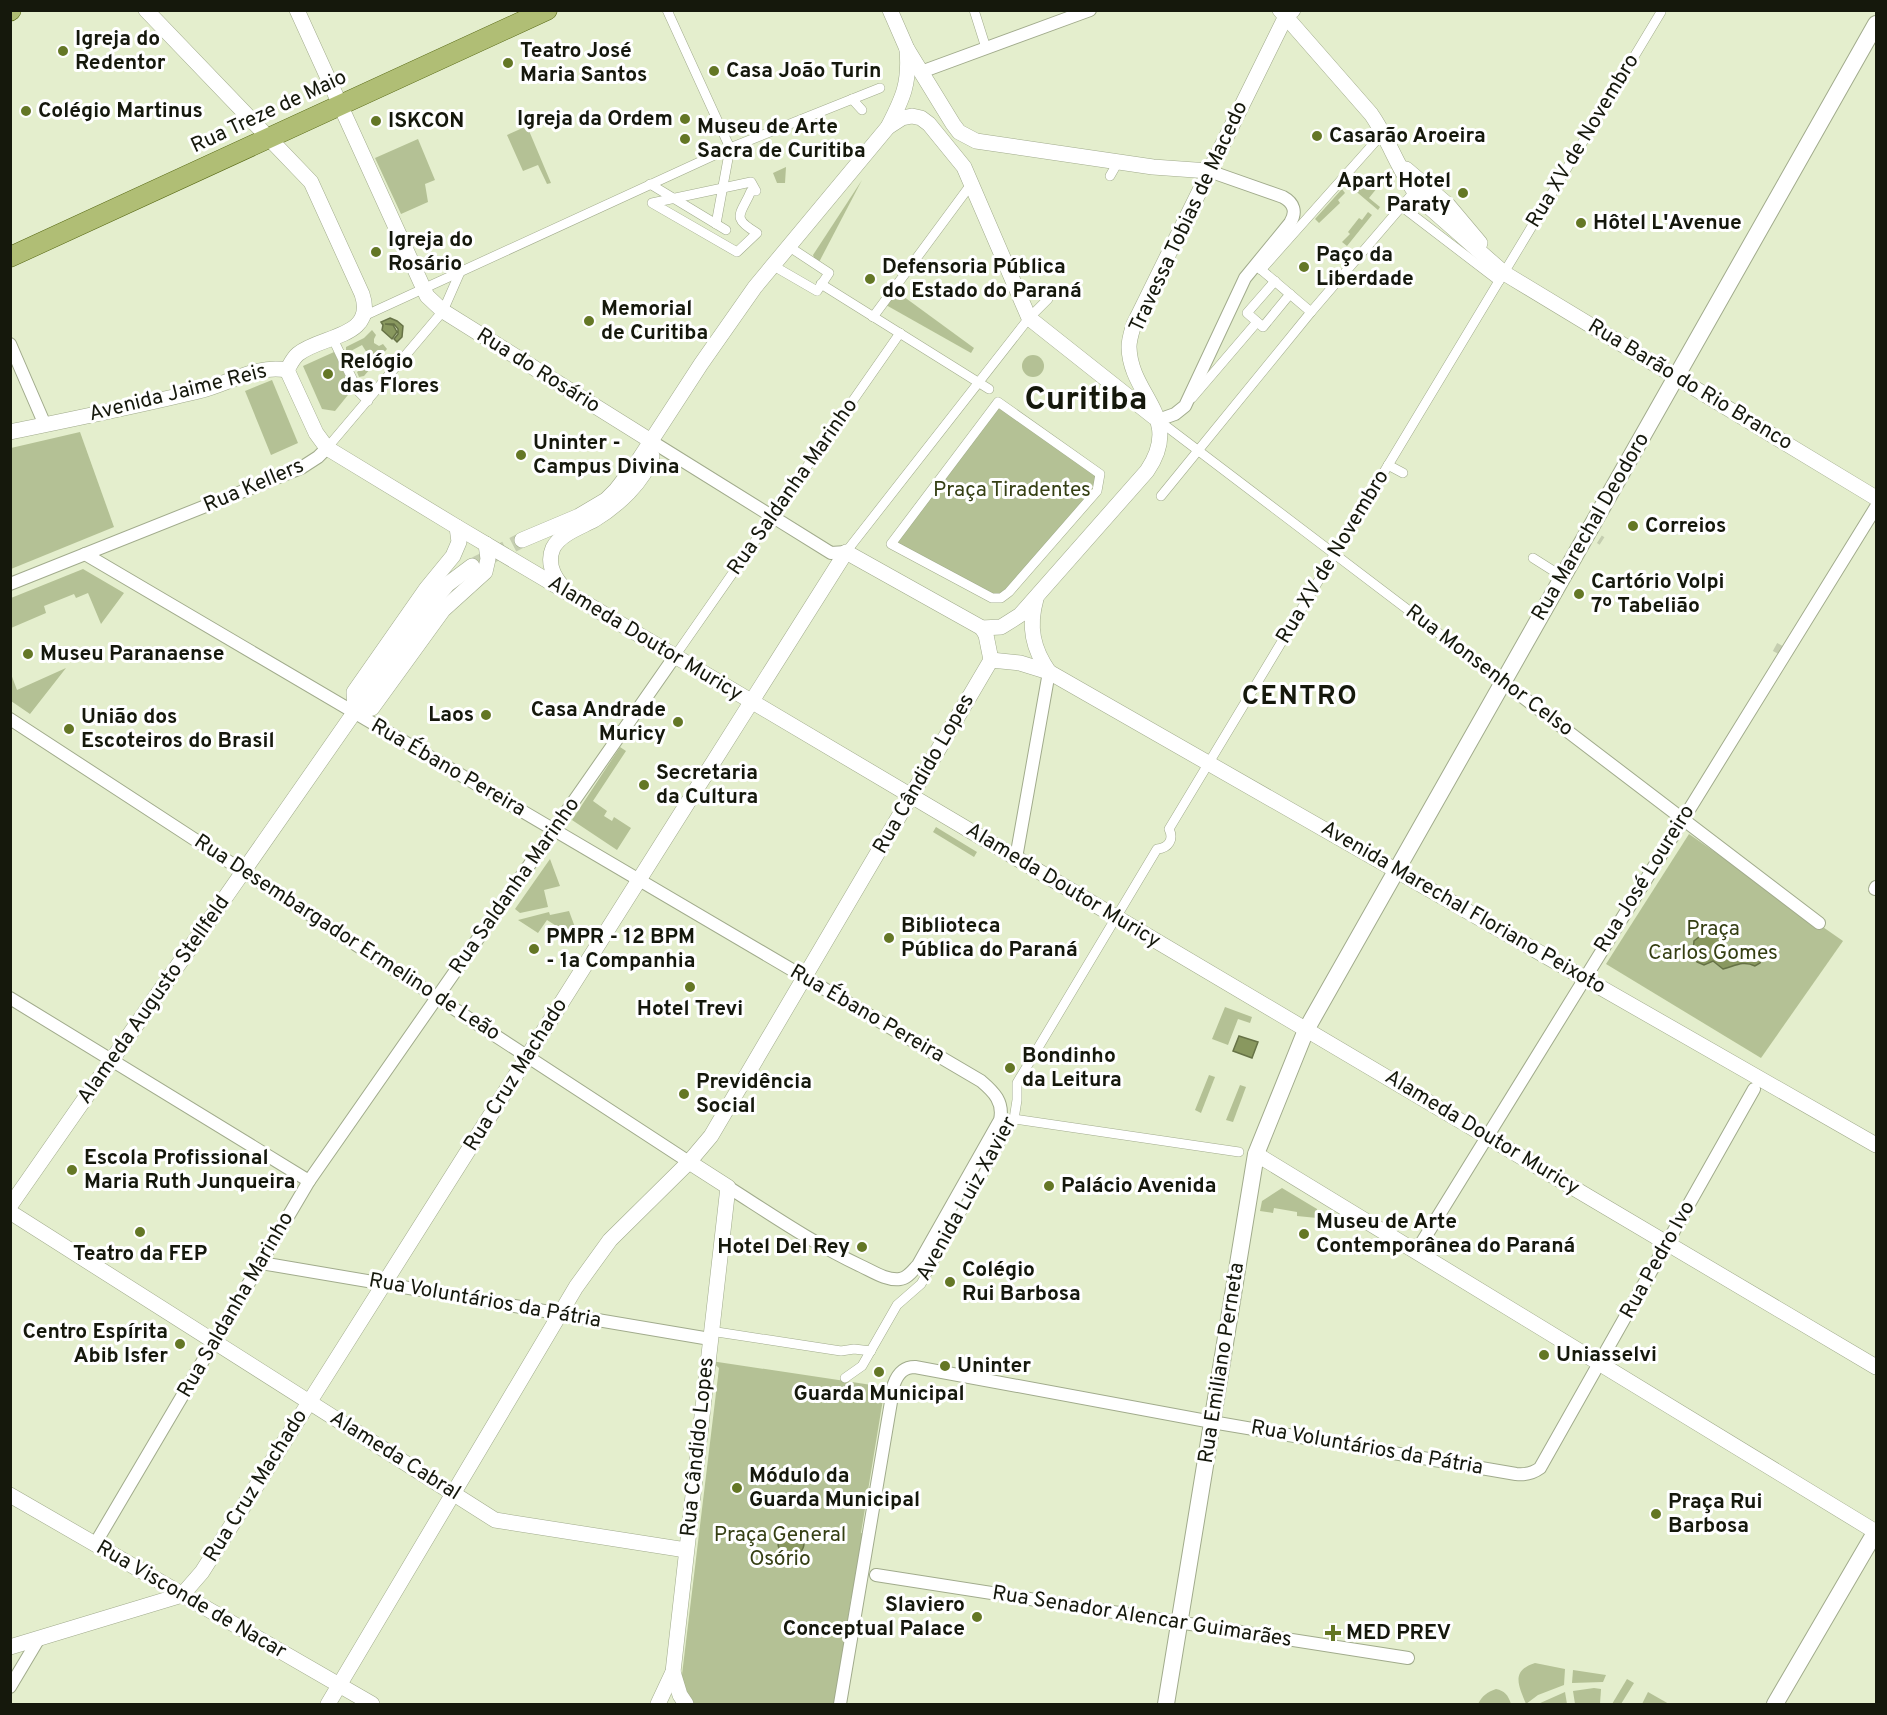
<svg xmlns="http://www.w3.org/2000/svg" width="1887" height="1715" font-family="Overpass,sans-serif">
  <rect width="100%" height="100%" fill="#e4eecd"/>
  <g fill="#b4c195">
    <polygon points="527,126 551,183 547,184 538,165 523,171 507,135"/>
    <polygon points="418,139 435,180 425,184 428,202 401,214 375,158"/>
    <polygon points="786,167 785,183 777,183 773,173"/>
    <polygon points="1367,179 1377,188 1369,198 1380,207 1378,210 1346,183 1348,181 1358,189"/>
    <polygon points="862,180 817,266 813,255"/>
    <polygon points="1342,189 1345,193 1338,200 1340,203 1319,223 1315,219"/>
    <polygon points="1368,212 1372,215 1347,246 1342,242 1350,234 1348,232 1359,218 1362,220"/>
    <polygon points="896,291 974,348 971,353 886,305"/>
    <polygon points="372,330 376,335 374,339 374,343 379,346 383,344 387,349 364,376 359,377 357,372 372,361 362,345 349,352 346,350 346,347 364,338"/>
    <polygon points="334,352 352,390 335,411 322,409 303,366"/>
    <circle cx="1033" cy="366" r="11"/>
    <polygon points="272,380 298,443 271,455 245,391"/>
    <polygon points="998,402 1100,474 1097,491 1001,598 891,544"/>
    <polygon points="80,432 114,527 11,569 11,448"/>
    <polygon points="83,569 124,593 101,624 88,593 76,598 74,594 44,606 46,613 11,628 11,598"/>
    <polygon points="66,668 30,714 11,701 11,674 17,690"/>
    <polygon points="620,747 626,751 593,801 607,811 604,816 612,821 614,817 631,828 617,850 572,820"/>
    <polygon points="936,827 977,852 974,857 933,832"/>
    <polygon points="1689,834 1843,941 1761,1058 1606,964"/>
    <polygon points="550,859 560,886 544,890 548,907 520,913 515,909"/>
    <polygon points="569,911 576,930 572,936 547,920 538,933 518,920 549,912 550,915"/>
    <polygon points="1225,1007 1252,1017 1250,1023 1238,1019 1228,1045 1212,1039"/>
    <polygon points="1209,1075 1215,1077 1201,1113 1195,1110"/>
    <polygon points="1240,1085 1246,1087 1233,1122 1226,1120"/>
    <polygon points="1282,1188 1317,1209 1317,1218 1297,1216 1297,1212 1274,1208 1273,1213 1260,1211 1262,1201"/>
    <polygon points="711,1361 885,1387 861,1533 865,1534 855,1595 851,1598 845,1639 847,1641 846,1648 843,1650 834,1704 692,1704 681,1683 719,1368"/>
    <path d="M1535,1663L1565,1669L1564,1685L1538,1695L1526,1704C1519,1686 1510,1671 1535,1663Z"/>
    <polygon points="1573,1670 1606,1675 1603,1682 1572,1683"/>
    <polygon points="1627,1679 1634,1683 1621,1704 1612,1704"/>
    <polygon points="1594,1688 1601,1689 1600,1704 1575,1704 1573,1691"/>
    <path d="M1496,1689C1505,1691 1508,1695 1511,1704H1478C1482,1696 1487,1692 1496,1689Z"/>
    <polygon points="1565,1692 1567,1704 1538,1704"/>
    <polygon points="1648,1692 1669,1704 1642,1704"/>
  </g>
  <g fill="#89985f" stroke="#667246" stroke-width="1.5">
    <polygon points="390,318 397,321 403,326 402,337 397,342 394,339 398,334 398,329 394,324 385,324 393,325 397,332 392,339 382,330 383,325 381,322"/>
    <path d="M1712,932L1726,939L1723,949L1724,954L1727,956L1760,955L1762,957L1760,963L1755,966C1743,960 1735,966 1723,969L1713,961L1704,965L1697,962L1693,951L1694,941L1703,934Z"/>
    <polygon points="1239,1036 1258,1042 1252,1058 1233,1051"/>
    <circle cx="791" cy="1543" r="13"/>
  </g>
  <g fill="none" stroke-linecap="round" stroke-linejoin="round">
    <g stroke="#c5ceb0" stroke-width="9" stroke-dasharray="9 4.5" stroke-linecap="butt">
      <polyline points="1588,532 1602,541"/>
      <polyline points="1775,647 1786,653"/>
    </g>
    <polyline stroke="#c5ceb0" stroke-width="15" stroke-dasharray="15 8" stroke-linecap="butt" points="472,566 522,540"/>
    <g stroke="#a1ab8c" stroke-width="10">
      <g id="pedestrian">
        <polyline points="667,10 730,148"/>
        <polyline points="974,10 986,48"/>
        <polyline points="852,99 862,110"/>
        <polyline points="1110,176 1118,162"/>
        <path d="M751,182L756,191H751C741,215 730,217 757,233L737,252L652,203Z"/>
        <polyline points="650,184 726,230"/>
        <polyline points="1401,206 1499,281"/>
        <polyline points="716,224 730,148"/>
        <polyline points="772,265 817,291 829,273 788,246"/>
        <polyline points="1258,267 1311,312"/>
        <polyline points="1261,270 1383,133"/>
        <polyline points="1275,281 1247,313 1263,327 1290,294"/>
        <polyline points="821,284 989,389"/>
        <polyline points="364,316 730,148 880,88"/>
        <polyline points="873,317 972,183"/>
        <polyline points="333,339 358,391 368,401"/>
        <polyline points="1192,398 1257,322"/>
        <polygon points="998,402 1100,474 1097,491 1009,592 1001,598 992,598 891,544"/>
        <polyline points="1158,420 1503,682"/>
        <polyline points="327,448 443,311 461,270"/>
        <polyline points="1388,465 1403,473"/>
        <polyline points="1161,496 1311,312 1414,192"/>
        <polyline points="846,552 1029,318 1048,299"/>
        <polyline points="1533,558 1563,577"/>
        <polyline points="675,656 900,333"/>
        <polyline points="1014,1119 1239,1152"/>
        <polyline points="717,1332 841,1351 854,1349 871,1351"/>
        <path d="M845,1378L862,1366L897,1305L921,1284L1014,1119L1017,1100V1083L1157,849C1169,848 1174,839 1169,829L1661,12"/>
      </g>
    </g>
    <g stroke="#a1ab8c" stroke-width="14">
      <g id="minor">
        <polyline points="921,72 1090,10"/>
        <polyline points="10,344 45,425"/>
        <path d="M1158,420L1175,414L1185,406L1245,278L1290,223C1297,212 1294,203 1283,197L1209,171"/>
        <polyline points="651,441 831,553 846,552"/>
        <path d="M85,554L981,1081C994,1092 1004,1102 1000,1120L918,1265C913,1270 908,1278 900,1279C887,1281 872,1271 861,1266C814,1244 772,1215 728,1187"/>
        <polyline points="10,584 301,468 318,457 327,448"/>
        <polyline points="1503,682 1819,923"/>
        <polyline points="10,719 689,1162"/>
        <polyline points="1016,858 1049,672"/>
        <polyline points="1875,889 1876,887"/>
        <polyline points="10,998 309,1181"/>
        <polyline points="1416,1252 1876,507"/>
        <polyline points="261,1263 710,1339"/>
        <polyline points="95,1544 309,1181 675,656"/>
        <polyline points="876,1575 1408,1658"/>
        <polyline points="10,1687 38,1640"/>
        <path d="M840,1704L894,1384C898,1373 904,1367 915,1367L1212,1422L1516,1474C1525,1475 1532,1474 1540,1468L1754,1089"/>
      </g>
    </g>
    <g stroke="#a1ab8c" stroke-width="16">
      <g id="tertiary">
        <path d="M146,10L311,182L362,294C377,338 321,335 298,354C293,358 290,365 287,370"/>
        <polyline points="297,10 427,296 443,311 651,441"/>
        <polyline points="890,10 907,49 953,124 959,132 976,141 1153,167 1209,171"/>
        <path d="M1280,10L1371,114C1390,141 1399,173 1420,199L1504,273L1876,498"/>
        <polyline points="888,127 902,118 912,116 921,118 929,124 964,167 1029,318 1154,417"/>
        <polyline points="1406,169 1448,205 1480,243"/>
        <polyline points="287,370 316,433 327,448 457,527 1876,1367"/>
        <path d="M10,432C73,419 137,406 199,391C228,384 257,364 287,370"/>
        <path d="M522,540L579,516L606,500L616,490L636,464L701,364L755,287L888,127C903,98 910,83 907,49"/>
        <path d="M562,586C553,576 547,562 553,548C560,534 581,527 594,520C617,506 644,482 652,456"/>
        <path d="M1036,599C1028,627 1033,649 1049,672"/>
        <polyline points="991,660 1020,663 1049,672 1876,1145"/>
        <polyline points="355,713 372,708 443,610 485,572 488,559 486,544"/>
        <polyline points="355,713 354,692 426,589 453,556 459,542 457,527"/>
        <polyline points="1256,1154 1876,1532"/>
        <polyline points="10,1206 425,611 448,584 472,566"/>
        <polyline points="10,1212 495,1520 686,1550"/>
        <polyline points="10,1495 372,1704"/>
        <path d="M182,1595L202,1572L846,552L982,628L1001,627L1020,615L1147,471C1184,417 1130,396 1129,347C1129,339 1132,331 1134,324L1286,16L1293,10"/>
        <polyline points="10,1647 182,1595"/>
        <polyline points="673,1672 680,1695 686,1704"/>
        <polyline points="328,1704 576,1287 610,1240 689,1162 711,1136 991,660 986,635 982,628"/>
        <polyline points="658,1704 673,1672 728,1187 689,1162"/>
      </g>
    </g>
    <g stroke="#a1ab8c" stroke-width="18">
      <g id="secondary">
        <polyline points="1166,1704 1256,1154 1306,1030 1876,24"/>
        <polyline points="1775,1704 1876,1531"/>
      </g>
    </g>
    <g stroke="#576814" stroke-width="21">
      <g id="primary">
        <polyline points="10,11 11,10"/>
        <polyline points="10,257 547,10"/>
      </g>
    </g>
    <use href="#pedestrian" stroke="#fff" stroke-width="9"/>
    <use href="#minor" stroke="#fff" stroke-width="12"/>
    <use href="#tertiary" stroke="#fff" stroke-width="15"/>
    <use href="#secondary" stroke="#fff" stroke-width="16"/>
    <use href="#primary" stroke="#b0be75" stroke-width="20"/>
  </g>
  <g fill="#647725" stroke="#fff" stroke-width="2">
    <circle cx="63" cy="51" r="6"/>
    <circle cx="508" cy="63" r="6"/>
    <circle cx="714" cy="71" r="6"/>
    <circle cx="26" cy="111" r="6"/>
    <circle cx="685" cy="119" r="6"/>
    <circle cx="376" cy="121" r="6"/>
    <circle cx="1317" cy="136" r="6"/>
    <circle cx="685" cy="139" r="6"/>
    <circle cx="1463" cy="193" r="6"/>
    <circle cx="1581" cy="223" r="6"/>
    <circle cx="376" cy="252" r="6"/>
    <circle cx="1304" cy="267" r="6"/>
    <circle cx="870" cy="279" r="6"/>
    <circle cx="589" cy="321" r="6"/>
    <circle cx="328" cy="374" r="6"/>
    <circle cx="521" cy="455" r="6"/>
    <circle cx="1633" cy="526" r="6"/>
    <circle cx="1579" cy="594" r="6"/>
    <circle cx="28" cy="654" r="6"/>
    <circle cx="486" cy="715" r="6"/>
    <circle cx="678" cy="722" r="6"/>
    <circle cx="69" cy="729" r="6"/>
    <circle cx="644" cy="785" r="6"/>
    <circle cx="889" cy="938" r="6"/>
    <circle cx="534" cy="949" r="6"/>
    <circle cx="690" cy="987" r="6"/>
    <circle cx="1010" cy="1068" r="6"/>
    <circle cx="684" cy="1094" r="6"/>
    <circle cx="72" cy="1170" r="6"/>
    <circle cx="1049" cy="1186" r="6"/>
    <circle cx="140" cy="1232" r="6"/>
    <circle cx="1304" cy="1234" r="6"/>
    <circle cx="862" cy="1247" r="6"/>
    <circle cx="950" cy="1282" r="6"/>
    <circle cx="180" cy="1344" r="6"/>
    <circle cx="1544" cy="1355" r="6"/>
    <circle cx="945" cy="1366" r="6"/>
    <circle cx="879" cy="1372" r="6"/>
    <circle cx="737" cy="1488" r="6"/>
    <circle cx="1656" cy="1514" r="6"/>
    <circle cx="977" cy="1617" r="6"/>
    <path d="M1330 1624h6v6h6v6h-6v6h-6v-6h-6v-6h6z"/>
  </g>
  <g text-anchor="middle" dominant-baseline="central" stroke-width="6" stroke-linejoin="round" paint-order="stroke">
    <g font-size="21" font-weight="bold" fill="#15180c" stroke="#fff" text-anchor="start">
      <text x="75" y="39">Igreja do<tspan x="75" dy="24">Redentor</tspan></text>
      <text x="520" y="51">Teatro José<tspan x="520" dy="24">Maria Santos</tspan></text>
      <text x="726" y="71">Casa João Turin</text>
      <text x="38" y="111">Colégio Martinus</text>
      <text x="673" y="119" text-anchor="end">Igreja da Ordem</text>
      <text x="388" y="121">ISKCON</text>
      <text x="697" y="127">Museu de Arte<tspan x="697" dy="24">Sacra de Curitiba</tspan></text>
      <text x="1329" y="136">Casarão Aroeira</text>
      <text x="1451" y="181" text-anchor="end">Apart Hotel<tspan x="1451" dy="24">Paraty</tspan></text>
      <text x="1593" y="223">Hôtel L'Avenue</text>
      <text x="388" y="240">Igreja do<tspan x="388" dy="24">Rosário</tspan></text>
      <text x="1316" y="255">Paço da<tspan x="1316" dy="24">Liberdade</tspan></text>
      <text x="882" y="267">Defensoria Pública<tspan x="882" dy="24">do Estado do Paraná</tspan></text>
      <text x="601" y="309">Memorial<tspan x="601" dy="24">de Curitiba</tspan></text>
      <text x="340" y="362">Relógio<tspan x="340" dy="24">das Flores</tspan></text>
      <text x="533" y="443">Uninter -<tspan x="533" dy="24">Campus Divina</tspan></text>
      <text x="1645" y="526">Correios</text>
      <text x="1591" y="582">Cartório Volpi<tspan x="1591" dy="24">7º Tabelião</tspan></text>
      <text x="40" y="654">Museu Paranaense</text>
      <text x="666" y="710" text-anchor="end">Casa Andrade<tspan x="666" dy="24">Muricy</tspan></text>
      <text x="474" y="715" text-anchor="end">Laos</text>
      <text x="81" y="717">União dos<tspan x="81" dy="24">Escoteiros do Brasil</tspan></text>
      <text x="656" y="773">Secretaria<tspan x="656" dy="24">da Cultura</tspan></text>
      <text x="901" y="926">Biblioteca<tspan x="901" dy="24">Pública do Paraná</tspan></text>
      <text x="546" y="937">PMPR - 12 BPM<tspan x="546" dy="24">- 1a Companhia</tspan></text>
      <text x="690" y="1009" text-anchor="middle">Hotel Trevi</text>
      <text x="1022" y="1056">Bondinho<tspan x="1022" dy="24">da Leitura</tspan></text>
      <text x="696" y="1082">Previdência<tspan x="696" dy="24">Social</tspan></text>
      <text x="84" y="1158">Escola Profissional<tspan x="84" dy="24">Maria Ruth Junqueira</tspan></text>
      <text x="1061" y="1186">Palácio Avenida</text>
      <text x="1316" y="1222">Museu de Arte<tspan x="1316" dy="24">Contemporânea do Paraná</tspan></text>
      <text x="850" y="1247" text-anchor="end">Hotel Del Rey</text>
      <text x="140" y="1254" text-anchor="middle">Teatro da FEP</text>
      <text x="962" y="1270">Colégio<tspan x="962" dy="24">Rui Barbosa</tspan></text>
      <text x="168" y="1332" text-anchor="end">Centro Espírita<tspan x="168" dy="24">Abib Isfer</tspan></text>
      <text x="1556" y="1355">Uniasselvi</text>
      <text x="957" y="1366">Uninter</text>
      <text x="879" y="1394" text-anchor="middle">Guarda Municipal</text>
      <text x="749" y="1476">Módulo da<tspan x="749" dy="24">Guarda Municipal</tspan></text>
      <text x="1668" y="1502">Praça Rui<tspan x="1668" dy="24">Barbosa</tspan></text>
      <text x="965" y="1605" text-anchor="end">Slaviero<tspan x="965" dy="24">Conceptual Palace</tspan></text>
      <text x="1346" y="1633">MED PREV</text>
    </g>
    <g font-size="21" fill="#15180c" stroke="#fff">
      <text transform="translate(269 112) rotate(-25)">Rua Treze de Maio</text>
      <text transform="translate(1583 141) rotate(-59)">Rua XV de Novembro</text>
      <text transform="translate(1189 217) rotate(-65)">Travessa Tobias de Macedo</text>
      <text transform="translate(538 371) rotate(32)">Rua do Rosário</text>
      <text transform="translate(1690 385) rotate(31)">Rua Barão do Rio Branco</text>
      <text transform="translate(178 393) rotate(-14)">Avenida Jaime Reis</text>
      <text transform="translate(254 486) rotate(-23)">Rua Kellers</text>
      <text transform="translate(793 487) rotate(-55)">Rua Saldanha Marinho</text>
      <text transform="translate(1591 527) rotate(-60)">Rua Marechal Deodoro</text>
      <text transform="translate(1333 557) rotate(-59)">Rua XV de Novembro</text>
      <text transform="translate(645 639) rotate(31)">Alameda Doutor Muricy</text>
      <text transform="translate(1489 671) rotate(37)">Rua Monsenhor Celso</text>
      <text transform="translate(448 768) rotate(30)">Rua Ébano Pereira</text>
      <text transform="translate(924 774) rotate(-60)">Rua Cândido Lopes</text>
      <text transform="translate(1645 879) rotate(-58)">Rua José Loureiro</text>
      <text transform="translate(515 886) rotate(-55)">Rua Saldanha Marinho</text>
      <text transform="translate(1063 886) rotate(31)">Alameda Doutor Muricy</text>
      <text transform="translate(1463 908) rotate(30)">Avenida Marechal Floriano Peixoto</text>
      <text transform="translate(347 938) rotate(33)">Rua Desembargador Ermelino de Leão</text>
      <text transform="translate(154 1000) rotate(-55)">Alameda Augusto Stellfeld</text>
      <text transform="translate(867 1014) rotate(30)">Rua Ébano Pereira</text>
      <text transform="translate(516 1075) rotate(-58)">Rua Cruz Machado</text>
      <text transform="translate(1482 1133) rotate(31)">Alameda Doutor Muricy</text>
      <text transform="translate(967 1199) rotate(-61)">Avenida Luiz Xavier</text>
      <text transform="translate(1658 1260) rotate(-61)">Rua Pedro Ivo</text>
      <text transform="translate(485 1301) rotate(10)">Rua Voluntários da Pátria</text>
      <text transform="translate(236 1305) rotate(-60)">Rua Saldanha Marinho</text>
      <text transform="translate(1222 1363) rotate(-81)">Rua Emiliano Perneta</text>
      <text transform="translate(698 1447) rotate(-84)">Rua Cândido Lopes</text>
      <text transform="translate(1367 1448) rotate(10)">Rua Voluntários da Pátria</text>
      <text transform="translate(395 1456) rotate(32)">Alameda Cabral</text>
      <text transform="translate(256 1486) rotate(-58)">Rua Cruz Machado</text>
      <text transform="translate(191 1600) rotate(30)">Rua Visconde de Nacar</text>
      <text transform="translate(1142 1617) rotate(9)">Rua Senador Alencar Guimarães</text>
    </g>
    <g font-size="21" fill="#353f13" stroke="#fff">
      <text x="1012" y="490">Praça Tiradentes</text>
      <text x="1713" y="929">Praça<tspan x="1713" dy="24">Carlos Gomes</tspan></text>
      <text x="780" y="1535">Praça General<tspan x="780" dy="24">Osório</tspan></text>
    </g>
    <g font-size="27" font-weight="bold" letter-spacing="1.5" fill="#15180c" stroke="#fff">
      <text x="1300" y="697">CENTRO</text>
    </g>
    <g font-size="33" font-weight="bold" fill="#15180c" stroke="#fff">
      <text x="1086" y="401">Curitiba</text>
    </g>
  </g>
  <rect width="1887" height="1715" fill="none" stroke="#15180c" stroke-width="24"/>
</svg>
